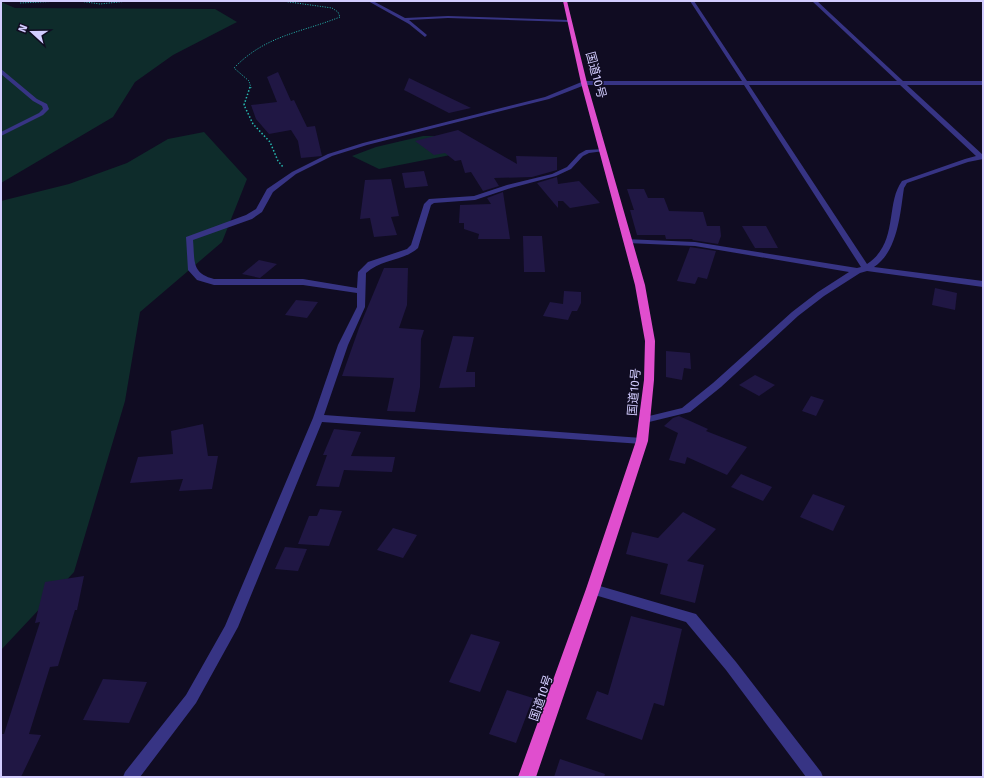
<svg xmlns="http://www.w3.org/2000/svg" width="984" height="778" font-family="'Fira Sans','Noto Sans JP',sans-serif">
  <rect width="100%" height="100%" fill="#100c22"/>
  <g fill="#0e2c2b">
    <polygon points="1,2 15,8 215,9 237,22 173,55 135,82 113,117 1,183"/>
    <polygon points="204,132 247,179 222,242 140,312 125,401 74,572 1,650 1,201 69,184 127,163 168,139"/>
    <polygon points="423,136 440,136 466,152 379,169 352,156 376,147"/>
  </g>
  <g fill="#201744">
    <polygon points="278,72 291,101 294,100 307,127 315,126 322,156 301,158 298,141 291,130 269,134 256,119 251,105 277,102 267,77"/>
    <polygon points="409,78 471,108 449,113 404,90"/>
    <polygon points="458,130 517,164 516,156 557,157 557,170 532,177 494,178 499,186 483,191 471,172 465,173 461,160 455,161 445,153 434,155 415,141"/>
    <polygon points="424,171 428,186 405,188 402,173"/>
    <polygon points="557,177 558,184 579,181 600,203 570,208 563,201 558,201 558,208 537,183"/>
    <polygon points="391,179 399,216 391,217 397,235 374,237 370,218 360,219 365,180"/>
    <polygon points="627,189 644,189 648,198 664,198 669,211 703,212 707,226 720,226 721,236 718,244 692,240 693,239 666,239 665,235 637,235 630,210 634,210"/>
    <polygon points="503,192 510,239 478,239 479,234 464,229 464,223 459,223 460,205 491,204 487,198"/>
    <polygon points="742,226 766,226 778,248 755,248"/>
    <polygon points="523,236 542,236 545,272 524,272"/>
    <polygon points="690,247 716,251 707,279 698,277 695,284 677,281"/>
    <polygon points="259,260 277,264 260,278 242,274"/>
    <polygon points="384,268 408,268 407,305 399,328 424,330 421,339 420,387 415,412 387,411 394,378 342,376 359,328"/>
    <polygon points="935,288 957,293 955,310 932,305"/>
    <polygon points="564,291 581,292 581,303 577,311 572,311 568,320 543,316 550,302 563,304"/>
    <polygon points="296,300 318,302 307,318 285,315"/>
    <polygon points="453,336 474,337 466,372 475,372 475,387 439,388"/>
    <polygon points="666,351 690,353 691,369 684,368 682,380 666,377"/>
    <polygon points="755,375 775,385 759,396 739,385"/>
    <polygon points="811,396 824,400 816,416 802,411"/>
    <polygon points="679,416 708,429 706,431 747,447 727,475 687,457 685,464 669,460 678,433 664,426 673,418"/>
    <polygon points="203,424 208,456 218,456 212,489 179,491 183,479 130,483 138,457 173,454 171,431"/>
    <polygon points="334,429 361,432 351,456 395,457 392,472 344,470 339,487 316,486 327,455 323,455"/>
    <polygon points="741,474 772,487 763,501 731,487"/>
    <polygon points="813,494 845,506 833,531 800,517"/>
    <polygon points="320,509 342,511 329,546 298,544 309,516 317,516"/>
    <polygon points="683,512 716,529 687,561 704,565 695,603 660,594 668,564 626,554 632,532 658,538"/>
    <polygon points="393,528 417,535 403,558 377,550"/>
    <polygon points="285,547 307,549 298,571 275,569"/>
    <polygon points="84,576 77,610 75,610 58,666 50,667 29,734 41,735 21,777 1,777 1,734 4,734 40,622 35,623 45,582"/>
    <polygon points="631,616 682,629 664,706 654,703 642,740 586,719 597,691 608,695"/>
    <polygon points="471,634 500,642 480,692 449,682"/>
    <polygon points="103,679 147,682 129,723 83,720"/>
    <polygon points="507,690 533,698 516,743 489,734"/>
    <polygon points="560,759 605,774 604,777 554,777"/>
  </g>
  <g fill="none" stroke-linecap="round" stroke-linejoin="round">
    <g stroke="#26bab2" stroke-width="1" stroke-dasharray="1 1.5" stroke-linecap="butt">
      <polyline points="21,1 20,3 61,1"/>
      <polyline points="79,1 100,4 128,1"/>
      <path d="M251,88L249,81L234,68C266,35 300,33 340,17L338,12L332,8L282,1"/>
    </g>
    <polyline stroke="#26bab2" stroke-width="1.5" stroke-dasharray="1.5 2" stroke-linecap="butt" points="250,87 244,105 253,124 270,142 278,161 283,167"/>
    <g fill="#373484" fill-rule="evenodd">
      <polygon points="368,1 373,1 405,18 448,16 569,20 571,21 569,22 448,18 409,20 427,35 425,37 409,24"/>
      <path d="M690,1H694L747,81H897L812,1H817L903,81H983V85H907L983,155V159L968,162L907,183L904,188C900,214 898,251 874,267L983,281V287L867,271L860,273L824,296L798,316L721,387L690,412L645,423L640,420L641,418L682,408L713,383L792,312L818,292L849,272L695,246L627,243H624V239L695,242L857,268L861,267L744,85H585L549,99L367,145L332,156L296,174L273,192L262,212L252,219L193,240C195,261 191,273 214,279H303L357,288L358,272L368,262L407,249L411,245L424,204L429,199L474,196L507,185L552,174L567,167L579,154L586,150L604,149V151L589,153L583,156L571,169L556,176L511,188L475,200L434,203L431,205L418,248C404,261 381,259 366,273L365,307L348,345L324,415L642,438L647,441L642,444L322,422L238,627L196,703L140,777H123L125,772L186,695L225,626L313,418L338,345L357,307V293L303,285H214L197,280L188,270L186,237L246,215L256,209L267,189L292,172L328,154L363,143L545,97L584,81H742ZM749,85H900L976,156L965,159L902,181C885,204 899,243 867,264Z"/>
      <polygon points="1,69 37,99 47,104 49,109 43,115 1,136 1,132 39,113 43,109 42,106 33,101 1,74"/>
      <polygon points="593,584 696,614 736,662 821,772 823,777 806,777 726,670 686,622 588,593 587,589 588,585"/>
    </g>
    <polygon fill="#e04ece" fill-rule="evenodd" points="563,1 567,1 587,83 645,285 655,341 654,380 648,441 600,589 536,777 518,777 586,589 636,441 644,380 645,341 635,285 581,83"/>
  </g>
  <g text-anchor="middle" dominant-baseline="central" stroke-width="3" stroke-linejoin="round" paint-order="stroke">
    <g font-size="12" fill="#d3cdff" stroke="#100c22">
      <text transform="translate(596 75) rotate(75)">国道10号</text>
      <text transform="translate(634 392) rotate(-85)">国道10号</text>
      <text transform="translate(541 698) rotate(-71)">国道10号</text>
    </g>
  </g>
  <rect width="984" height="778" fill="none" stroke="#d3cdff" stroke-width="4"/>
  <g transform="translate(32 32) rotate(291)" stroke="#100c22" stroke-width="3" paint-order="stroke">
  <path d="M0-3L7 15L0 10L-7 15Z" fill="#d3cdff"/>
  <text y="-6" font-size="11" font-weight="bold" text-anchor="middle" fill="#d3cdff">N</text>
  </g>
</svg>
